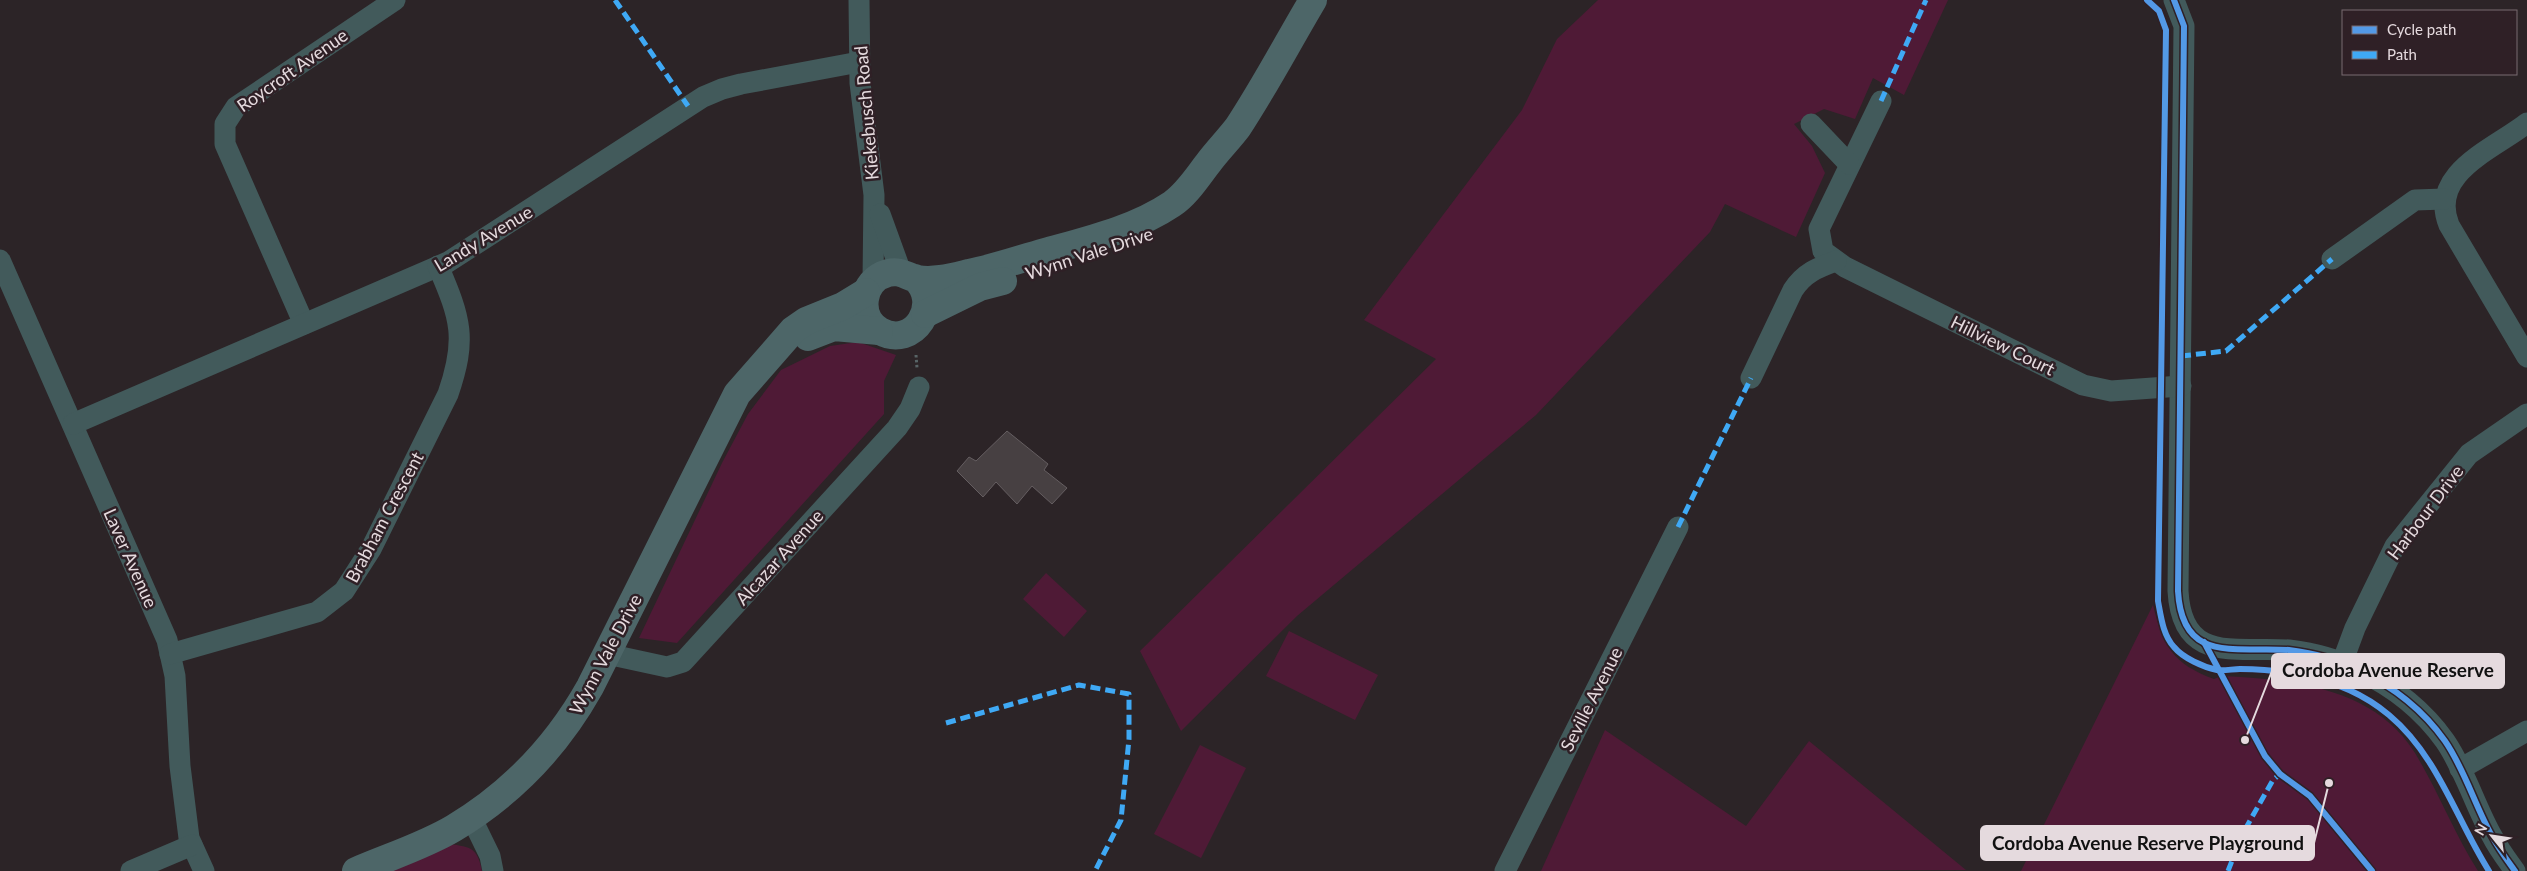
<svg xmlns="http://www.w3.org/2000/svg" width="2527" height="871" font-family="Lato,sans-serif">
  <rect width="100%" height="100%" fill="#2c2427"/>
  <g fill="#4f1a36">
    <polygon points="1598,0 1948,0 1904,95 1873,78 1855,119 1824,109 1794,124 1812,146 1825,173 1796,237 1725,204 1710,232 1536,415 1297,616 1181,731 1140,651 1436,359 1364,320 1522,110 1557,39"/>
    <polygon points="858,342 896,355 884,381 884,414 677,643 639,638 722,463 748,414 781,370 830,346"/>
    <polygon points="1046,573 1087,611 1064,637 1023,599"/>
    <path d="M2153,605C2163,646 2173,664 2214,679L2221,676C2290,679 2374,687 2415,753C2438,791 2454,833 2478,871H2021Z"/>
    <polygon points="1289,631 1378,675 1355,720 1266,676"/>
    <polygon points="1605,730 1746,826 1809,741 1966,870 1541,871"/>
    <polygon points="1200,745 1246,768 1201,858 1154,834"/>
    <path d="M449,844C472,847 477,848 482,871H388Z"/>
  </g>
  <polygon fill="#474042" stroke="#655e61" points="1007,431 1048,464 1044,470 1067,488 1052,504 1032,486 1017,504 996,482 983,497 957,471 969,457 976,461"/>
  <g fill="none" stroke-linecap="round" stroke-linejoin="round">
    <polyline stroke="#586466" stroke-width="3" stroke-dasharray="2.5 2.5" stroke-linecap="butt" points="916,355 917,368"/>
    <g stroke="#425a5b" stroke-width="21">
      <polyline points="859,0 860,83 874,195 873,281"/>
      <path d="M2174,0L2184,26L2178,591C2182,665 2237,646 2289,650C2313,653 2337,659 2358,670C2392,686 2423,710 2445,741C2465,770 2475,806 2492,836C2498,848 2507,860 2515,871"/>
      <polyline points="1881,101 1819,229 1823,251 1845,267 2083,385 2111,391 2181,386"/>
      <path d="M2527,123C2494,149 2428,173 2449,225L2527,357"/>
      <polyline points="1811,124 1849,164"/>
      <polyline points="880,214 901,272"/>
      <polyline points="2332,259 2415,200 2444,199"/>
      <polyline points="0,260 167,640 175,676 180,766 189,838 204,871"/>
      <polyline points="304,324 225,144 225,124 236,107 395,0"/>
      <path d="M1751,378L1793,290C1804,273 1817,268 1836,261"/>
      <polyline points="73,424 448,262 703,97 722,89 741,84 859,62"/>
      <path d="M170,654L317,612L344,591L371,549L448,394C467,339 461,319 438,266"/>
      <polyline points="607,654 667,667 683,662 897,428 910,409 919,387"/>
      <polyline points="2342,663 2355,628 2395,546 2469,454 2527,414"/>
      <polyline points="2460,769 2527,731"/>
      <polyline points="471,817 490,856 493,871"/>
      <polyline points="131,871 192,845"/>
      <polyline points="1505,871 1678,527"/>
    </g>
    <g stroke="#4d6668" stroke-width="28">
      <path d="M915,278C943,303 914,350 880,331C856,317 861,280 888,273C900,270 906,276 917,279C934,282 952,277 969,273C994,268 1020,259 1045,252C1088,240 1135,229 1172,204C1187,194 1198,176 1209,162C1218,150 1229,139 1238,127C1265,86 1288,42 1313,0"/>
      <polyline points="925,314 980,287 1003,281"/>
      <polyline points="808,337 834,327 879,331"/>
      <path d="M356,871C388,857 424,846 454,828C512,793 557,746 590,687L737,394L793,330L806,321L843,306L866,292"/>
    </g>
    <g stroke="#3fa9f5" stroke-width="5" stroke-dasharray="10 5" stroke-linecap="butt">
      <polyline points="615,0 688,106"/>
      <polyline points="1881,101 1926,0"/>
      <polyline points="2181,356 2226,351 2332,259"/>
      <polyline points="1678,527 1751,378"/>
      <polyline points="946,723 1079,685 1129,694 1129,739 1121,820 1095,871"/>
      <polyline points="2228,871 2243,833 2273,780 2280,774"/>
    </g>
    <g stroke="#2f2026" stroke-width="9">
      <g id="cycleway">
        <path d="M2147,0L2159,11L2166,30L2158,601C2161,617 2163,635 2174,647C2183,658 2203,667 2217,670C2224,671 2233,669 2240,669C2260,669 2281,671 2300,675C2333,681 2364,694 2389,715C2438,756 2456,819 2489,871"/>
        <path d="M2174,0L2184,26L2178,591C2182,665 2237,646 2289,650C2313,653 2337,659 2358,670C2392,686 2423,710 2445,741C2465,770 2475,806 2492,836C2498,848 2507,860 2515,871"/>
        <polyline points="2204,642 2265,756 2280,774 2310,796 2372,871"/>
      </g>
    </g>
    <use href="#cycleway" stroke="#5399e6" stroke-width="6"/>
  </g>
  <g text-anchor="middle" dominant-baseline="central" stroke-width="5" stroke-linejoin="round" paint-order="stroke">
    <g font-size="18" fill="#e5dade" stroke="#2f2026">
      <text transform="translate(292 70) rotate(-35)">Roycroft Avenue</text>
      <text transform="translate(866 113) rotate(-95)">Kiekebusch Road</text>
      <text transform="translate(483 238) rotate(-31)">Landy Avenue</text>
      <text transform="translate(1089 253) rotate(-18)">Wynn Vale Drive</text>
      <text transform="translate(2003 345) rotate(26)">Hillview Court</text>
      <text transform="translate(2425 512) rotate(-53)">Harbour Drive</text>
      <text transform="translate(384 517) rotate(-62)">Brabham Crescent</text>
      <text transform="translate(779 557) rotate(-48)">Alcazar Avenue</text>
      <text transform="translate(131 558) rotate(66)">Laver Avenue</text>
      <text transform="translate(605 654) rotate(-62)">Wynn Vale Drive</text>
      <text transform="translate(1591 699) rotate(-63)">Seville Avenue</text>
    </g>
  </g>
  <path fill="none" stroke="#e5dade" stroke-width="2" d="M2245 740L2272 671M2329 783L2314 843"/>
  <g fill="#e5dade" stroke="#2f2026" stroke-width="2">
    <circle cx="2245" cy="740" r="5"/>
    <circle cx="2329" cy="783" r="5"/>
  </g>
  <g fill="#e5dade" stroke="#e5dade" stroke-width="2">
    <rect x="2272" y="654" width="232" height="34" rx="5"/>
    <rect x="1981" y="826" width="333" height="34" rx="5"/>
  </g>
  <g font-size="19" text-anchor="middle" font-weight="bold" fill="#111">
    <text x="2388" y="677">Cordoba Avenue Reserve</text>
    <text x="2148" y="850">Cordoba Avenue Reserve Playground</text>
  </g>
  <rect x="2342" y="10" width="175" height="65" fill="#2f2026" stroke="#786a70"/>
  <rect x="2352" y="26" width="25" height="8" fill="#5399e6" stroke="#786a70"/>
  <text x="2387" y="35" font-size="15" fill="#e5dade">Cycle path</text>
  <rect x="2352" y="51" width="25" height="8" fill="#3fa9f5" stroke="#786a70"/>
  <text x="2387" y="60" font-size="15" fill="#e5dade">Path</text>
  <g transform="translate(2492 836) rotate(300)" stroke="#2f2026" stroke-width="4" paint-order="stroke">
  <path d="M0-4L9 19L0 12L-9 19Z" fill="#e5dade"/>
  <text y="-8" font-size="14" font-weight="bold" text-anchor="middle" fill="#e5dade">N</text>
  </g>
</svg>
